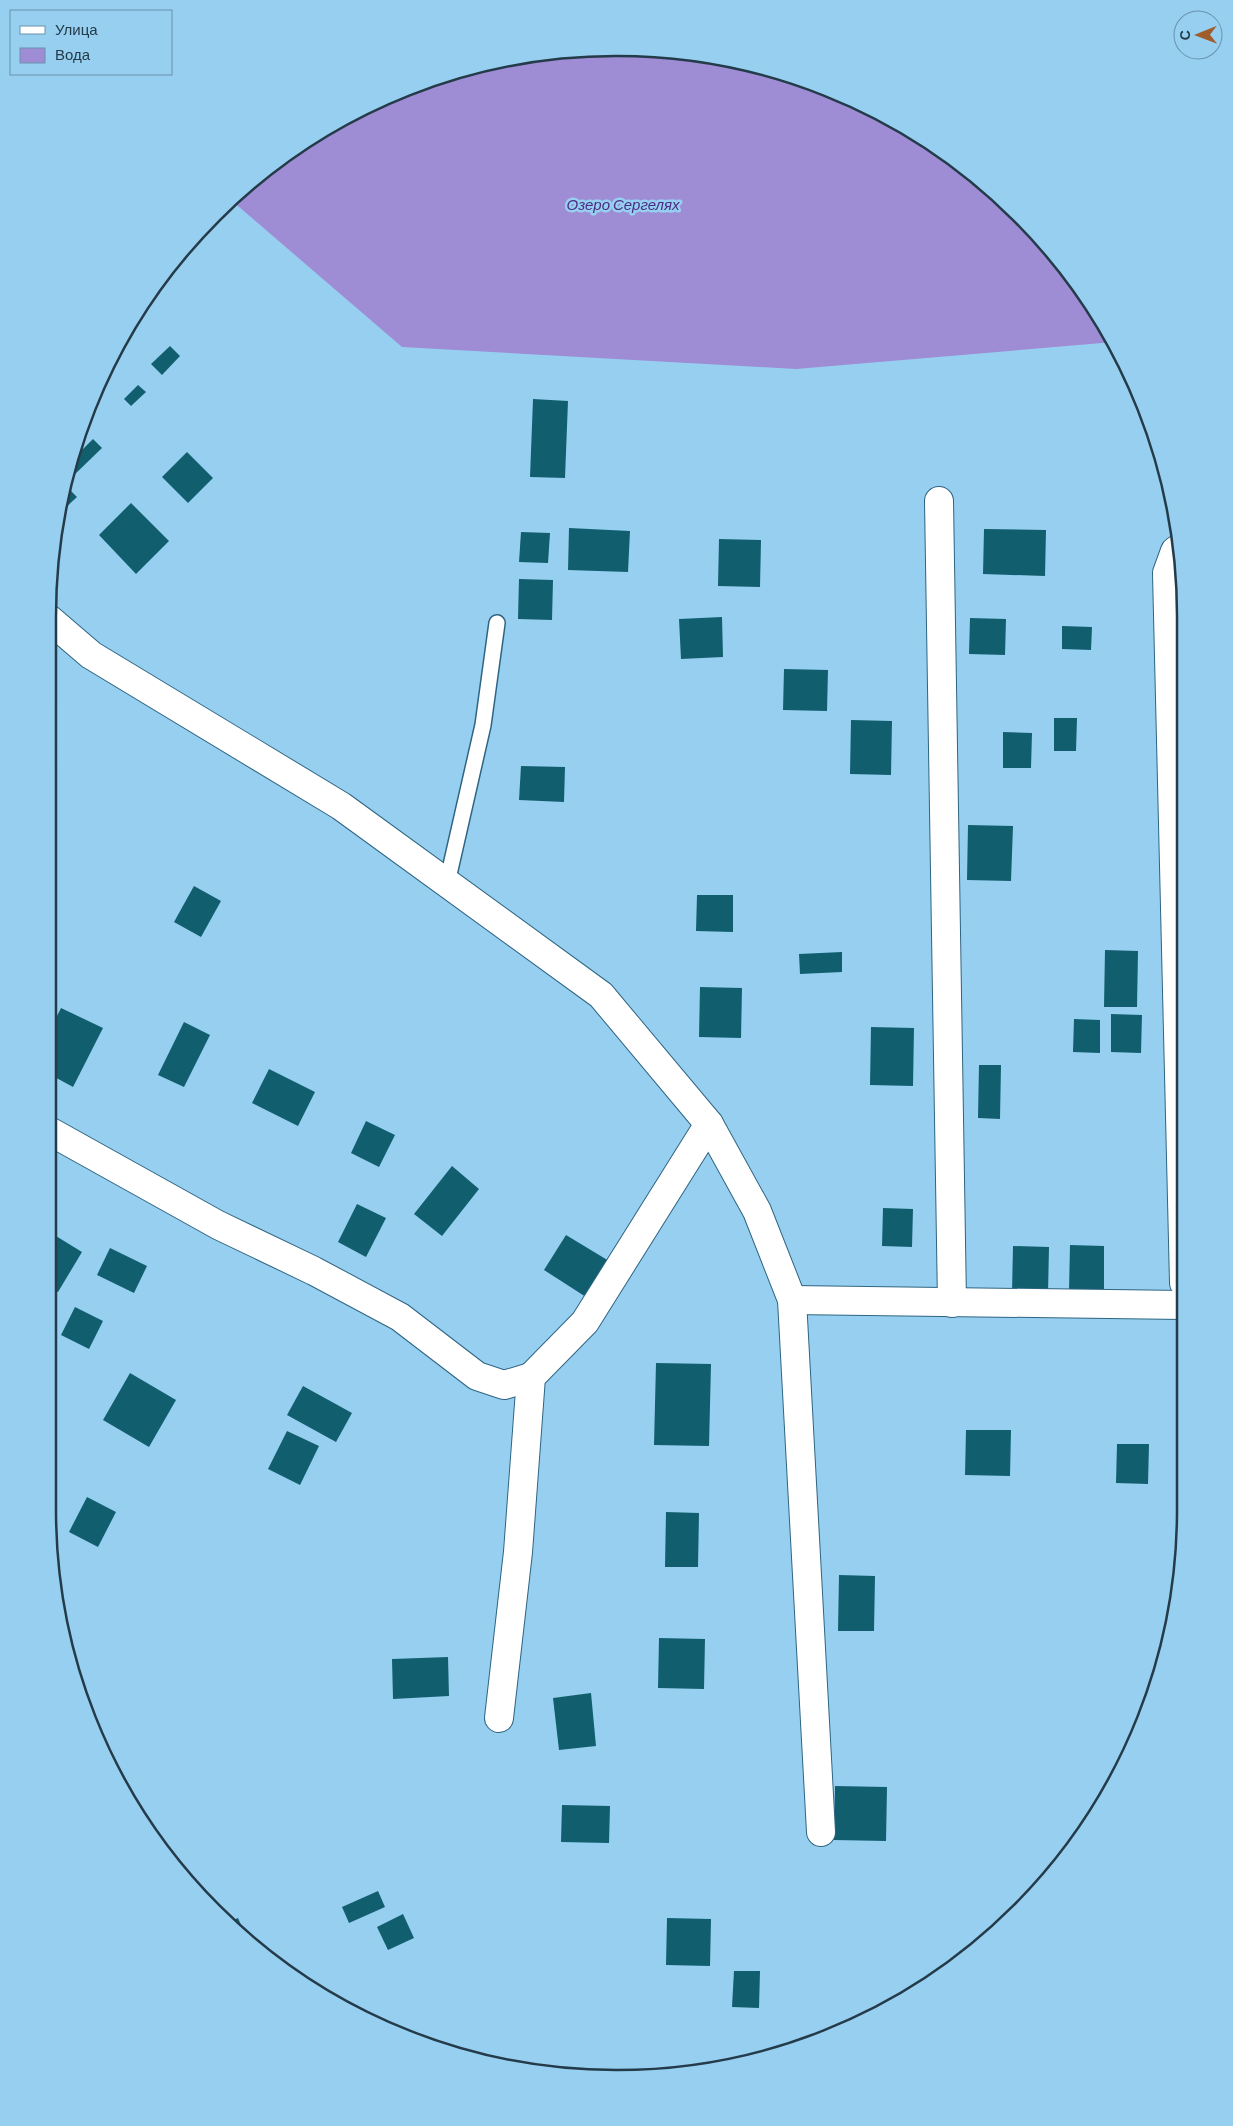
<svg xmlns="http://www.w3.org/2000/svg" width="1233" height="2126" font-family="Barlow,sans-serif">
  <rect width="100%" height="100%" fill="#97cff0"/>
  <polygon fill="#9e8cd5" points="616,48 727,58 834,91 932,143 1019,214 1109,332 1114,342 796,369 402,347 231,200 300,144 398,91 505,58"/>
  <g fill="#115f6e">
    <polygon points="170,346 180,356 162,375 151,364"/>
    <polygon points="138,385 146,392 131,406 124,399"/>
    <polygon points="533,399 568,401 565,478 530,477"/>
    <polygon points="93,439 102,448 72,477 70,475 72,460"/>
    <polygon points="187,452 213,478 188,503 162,477"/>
    <polygon points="67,487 77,497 62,511"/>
    <polygon points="131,503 169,541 136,574 99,535"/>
    <polygon points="569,528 630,531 628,572 568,570"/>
    <polygon points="984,529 1046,530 1045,576 983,574"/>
    <polygon points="521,532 550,533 548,563 519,562"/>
    <polygon points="719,539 761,540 760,587 718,586"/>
    <polygon points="519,579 553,580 552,620 518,619"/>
    <polygon points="1182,599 1184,599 1184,643 1181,643"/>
    <polygon points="722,617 723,657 681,659 679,619"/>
    <polygon points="970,618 1006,619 1005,655 969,654"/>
    <polygon points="1062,626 1092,627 1091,650 1062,649"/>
    <polygon points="784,669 828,670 827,711 783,710"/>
    <polygon points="1054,718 1077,718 1076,751 1054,751"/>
    <polygon points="851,720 892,721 891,775 850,774"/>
    <polygon points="1003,732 1032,733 1031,768 1003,768"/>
    <polygon points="521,766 565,767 564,802 519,800"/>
    <polygon points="968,825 1013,826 1011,881 967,880"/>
    <polygon points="194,886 221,901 201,937 174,922"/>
    <polygon points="697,895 733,895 733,932 696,931"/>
    <polygon points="1105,950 1138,951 1137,1007 1104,1007"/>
    <polygon points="842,952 842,972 800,974 799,954"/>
    <polygon points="700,987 742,988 741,1038 699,1037"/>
    <polygon points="61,1008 103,1028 73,1087 51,1075 50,1030"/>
    <polygon points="1111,1014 1142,1015 1141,1053 1111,1052"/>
    <polygon points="1074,1019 1100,1020 1100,1053 1073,1052"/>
    <polygon points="184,1022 210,1035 184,1087 158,1075"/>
    <polygon points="871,1027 914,1028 913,1086 870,1085"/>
    <polygon points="979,1065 1001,1065 1000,1119 978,1118"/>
    <polygon points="269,1069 315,1092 298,1126 252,1103"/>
    <polygon points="366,1121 395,1135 379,1167 351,1153"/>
    <polygon points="452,1166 479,1189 442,1236 414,1214"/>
    <polygon points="357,1204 386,1218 366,1257 338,1242"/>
    <polygon points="883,1208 913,1209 912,1247 882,1246"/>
    <polygon points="51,1233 82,1252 58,1292 51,1289"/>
    <polygon points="566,1235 609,1261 586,1297 544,1270"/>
    <polygon points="1070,1245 1104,1246 1104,1293 1069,1292"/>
    <polygon points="1013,1246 1049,1247 1048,1294 1012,1293"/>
    <polygon points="110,1248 147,1266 134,1293 97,1275"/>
    <polygon points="75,1307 103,1321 89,1349 61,1335"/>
    <polygon points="656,1363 711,1364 709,1446 654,1445"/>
    <polygon points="130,1373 176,1400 149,1447 103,1420"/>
    <polygon points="303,1386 352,1413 336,1442 287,1415"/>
    <polygon points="966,1430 1011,1430 1010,1476 965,1475"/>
    <polygon points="287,1431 319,1446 300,1485 268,1469"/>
    <polygon points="1117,1444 1149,1444 1148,1484 1116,1483"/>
    <polygon points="87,1497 116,1512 98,1547 69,1532"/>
    <polygon points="666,1512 699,1513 698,1567 665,1567"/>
    <polygon points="839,1575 875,1576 874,1631 838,1631"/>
    <polygon points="659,1638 705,1639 704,1689 658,1688"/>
    <polygon points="448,1657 449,1696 393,1699 392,1659"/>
    <polygon points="591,1693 596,1746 559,1750 553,1698"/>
    <polygon points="835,1786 887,1787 886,1841 834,1840"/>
    <polygon points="562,1805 610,1806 609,1843 561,1842"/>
    <polygon points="378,1891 385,1907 349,1923 342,1907"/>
    <polygon points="403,1914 414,1938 388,1950 377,1927"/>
    <polygon points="238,1918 247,1939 227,1923"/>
    <polygon points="667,1918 711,1919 710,1966 666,1965"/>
    <polygon points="734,1971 760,1971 759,2008 732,2007"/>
  </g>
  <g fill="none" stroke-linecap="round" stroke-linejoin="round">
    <g stroke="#2f6582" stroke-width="18">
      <polyline id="service" points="447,883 483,725 497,623"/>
    </g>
    <g stroke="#2f6582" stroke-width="30">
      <g id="minor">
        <polyline points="939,501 952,1303"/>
        <polyline points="1178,549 1175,551 1167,573 1184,1283"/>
        <polyline points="49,619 91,655 341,806 601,995 709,1124 757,1211 792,1300 821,1832"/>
        <polyline points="51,1132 218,1225 314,1271 400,1317 477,1376 504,1385 531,1377"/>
        <polyline points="792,1300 1184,1305"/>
        <polyline points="499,1718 518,1552 531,1377 585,1322 709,1124"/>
      </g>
    </g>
    <use href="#service" stroke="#fff" stroke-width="15"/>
    <use href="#minor" stroke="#fff" stroke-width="28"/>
  </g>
  <g text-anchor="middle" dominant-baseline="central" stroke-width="5" stroke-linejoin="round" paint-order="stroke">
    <g font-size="15" font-style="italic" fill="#4a2c83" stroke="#97cff0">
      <text x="623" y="204">Озеро Сергелях</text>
    </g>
  </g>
  <path d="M0 0H1233V2126H0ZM616 56H617A560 560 0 0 1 1177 616V1510A560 560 0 0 1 617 2070H616A560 560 0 0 1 56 1510V616A560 560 0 0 1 616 56Z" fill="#97cff0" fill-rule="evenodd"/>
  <path fill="none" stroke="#243b49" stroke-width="2.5" d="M616 56H617A560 560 0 0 1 1177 616V1510A560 560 0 0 1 617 2070H616A560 560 0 0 1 56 1510V616A560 560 0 0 1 616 56Z"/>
  <rect x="10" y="10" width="162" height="65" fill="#97cff0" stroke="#6994ad"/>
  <rect x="20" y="26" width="25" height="8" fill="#ffffff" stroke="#6994ad"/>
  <text x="55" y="35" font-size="15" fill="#243b49">Улица</text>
  <rect x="20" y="48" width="25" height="15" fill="#9e8cd5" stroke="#6994ad"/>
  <text x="55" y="60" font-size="15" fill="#243b49">Вода</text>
  <g transform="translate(1198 35) rotate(269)"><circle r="24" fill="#97cff0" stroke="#6994ad"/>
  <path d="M0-4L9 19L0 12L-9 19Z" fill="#a05d2b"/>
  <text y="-8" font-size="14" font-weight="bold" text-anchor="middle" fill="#243b49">С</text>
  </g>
</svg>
